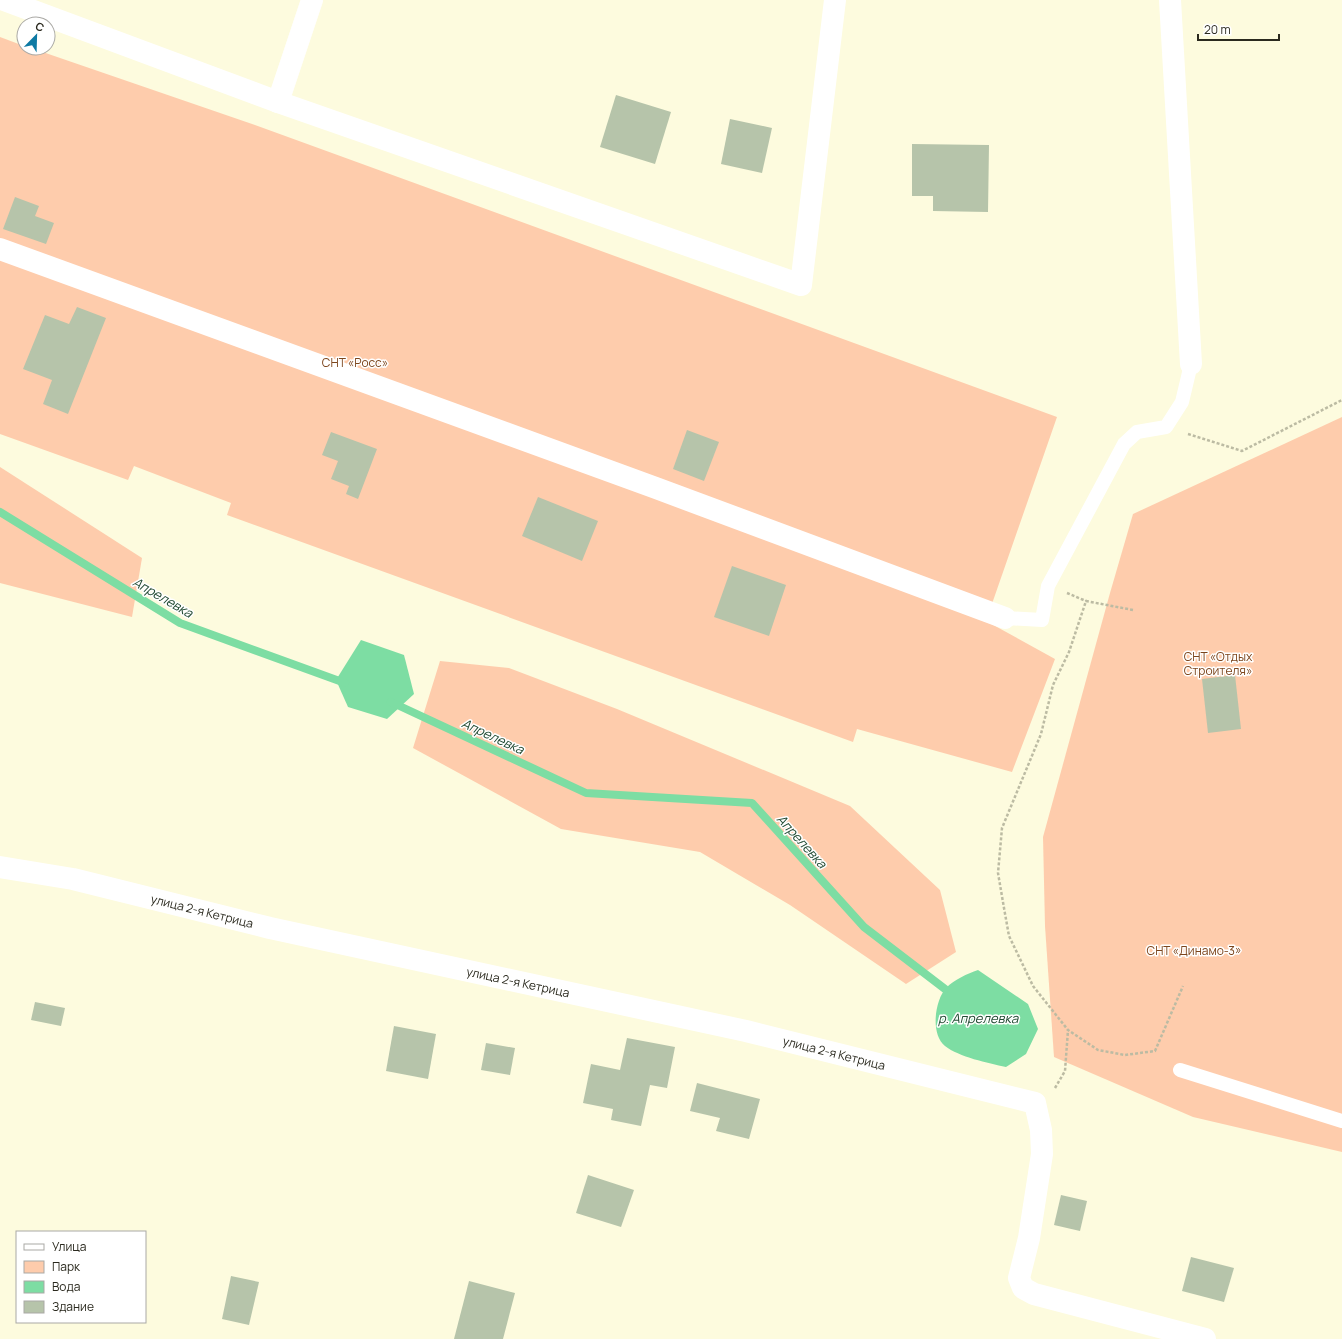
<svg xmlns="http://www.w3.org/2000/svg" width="1342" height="1339" font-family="Manrope,sans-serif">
  <rect width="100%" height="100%" fill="#fdfbde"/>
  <g fill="#feccac">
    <polygon points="0,37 24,46 24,48 31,48 255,125 1057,417 986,621 1055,659 1012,772 857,729 853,742 227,515 231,503 134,466 128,480 0,434"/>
    <polygon points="1342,417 1342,1152 1193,1117 1054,1057 1045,926 1043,837 1110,593 1133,514"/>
    <polygon points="0,467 142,558 132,617 0,583"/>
    <polygon points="440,661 509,668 617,709 850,806 940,890 956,952 906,984 790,905 700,852 561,829 413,748"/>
  </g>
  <g fill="#7ddda3">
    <polygon points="361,640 404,655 414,694 387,719 348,707 336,680"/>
    <path d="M978,970L1028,1004L1038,1029L1026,1054L1006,1067C988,1063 959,1057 945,1046C930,1034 935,1000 946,988C955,979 967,974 978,970Z"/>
  </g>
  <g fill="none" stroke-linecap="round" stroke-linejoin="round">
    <g stroke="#7ddda3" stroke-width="8">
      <polyline points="0,512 180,623 345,683"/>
      <polyline points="391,702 586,793 752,803 864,927 945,989"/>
    </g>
  </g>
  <g fill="#b6c4aa">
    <polygon points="616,95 671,112 655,164 600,147"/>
    <polygon points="730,119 772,128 762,173 721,164"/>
    <polygon points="912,144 989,145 988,212 933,211 933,196 912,196"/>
    <polygon points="15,197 39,206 35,216 54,223 46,244 3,229"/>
    <polygon points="77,307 106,318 68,414 43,404 52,380 23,369 45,315 69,324"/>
    <polygon points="687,430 719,442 704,481 673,469"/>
    <polygon points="331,432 377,449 358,499 346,494 349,486 331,479 338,461 322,455"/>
    <polygon points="538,497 598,521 582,561 522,536"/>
    <polygon points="732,566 786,585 769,636 714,617"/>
    <polygon points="1235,675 1241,729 1208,733 1202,679"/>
    <polygon points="35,1002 65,1008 61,1026 31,1020"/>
    <polygon points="394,1026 436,1034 428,1079 386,1071"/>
    <polygon points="627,1038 675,1047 667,1088 650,1085 641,1126 611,1120 613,1109 583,1103 591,1064 620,1070"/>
    <polygon points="486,1043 515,1048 510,1075 481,1070"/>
    <polygon points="697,1083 760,1099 749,1139 716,1131 720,1118 690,1111"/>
    <polygon points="588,1175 634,1190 621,1227 576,1213"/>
    <polygon points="1061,1195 1087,1201 1080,1231 1054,1225"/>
    <polygon points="1191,1257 1234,1268 1224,1302 1182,1291"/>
    <polygon points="231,1276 259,1282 249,1325 222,1319"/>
    <polygon points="469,1281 515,1293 503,1339 454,1339"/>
  </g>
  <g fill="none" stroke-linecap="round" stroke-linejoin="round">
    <g stroke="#bcbba3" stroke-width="2.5" stroke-dasharray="3 2" stroke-linecap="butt">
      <polyline points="1188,434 1242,451 1342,400"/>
      <polyline points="1067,593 1086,601"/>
      <polyline points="1133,610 1086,601 1069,652 1053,685 1041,734 1002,828 998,873 1004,908 1009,936 1033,986 1068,1030 1098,1050 1125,1055 1155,1051 1183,986"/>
      <polyline points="1055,1088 1065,1071 1068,1030"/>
    </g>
    <g stroke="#fff" stroke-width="14">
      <polyline points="1005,618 1042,620 1048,586 1124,444 1137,432 1166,427 1182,402 1191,364"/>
      <polyline points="1180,1070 1342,1121"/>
    </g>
    <g stroke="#fff" stroke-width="22">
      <polyline points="4,0 278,102 801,285 835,0"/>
      <polyline points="1170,0 1191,364"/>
      <polyline points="278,102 312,0"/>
      <polyline points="0,249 656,488 1005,618"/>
      <polyline points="0,867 73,879 270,928 746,1031 1035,1103 1041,1130 1042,1154 1029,1238 1019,1278 1023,1288 1034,1294 1205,1339"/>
    </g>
  </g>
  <g text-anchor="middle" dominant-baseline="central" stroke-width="3" stroke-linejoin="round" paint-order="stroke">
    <g font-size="12" fill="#7c451c" stroke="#fff">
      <text x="355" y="362">СНТ «Росс»</text>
      <text x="1218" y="656">СНТ «Отдых<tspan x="1218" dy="14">Строителя»</tspan></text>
      <text x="1194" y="950">СНТ «Динамо-3»</text>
    </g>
    <g font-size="12" fill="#2a291e" stroke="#fff">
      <text transform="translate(202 911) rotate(14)">улица 2-я Кетрица</text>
      <text transform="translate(518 982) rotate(12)">улица 2-я Кетрица</text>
      <text transform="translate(834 1053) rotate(14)">улица 2-я Кетрица</text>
    </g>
    <g font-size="13" font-style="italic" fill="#214a32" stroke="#fff">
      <text transform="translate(163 597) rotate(30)">Апрелевка</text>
      <text transform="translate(493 736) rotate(25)">Апрелевка</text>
      <text transform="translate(802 841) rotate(48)">Апрелевка</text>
      <text x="978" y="1018">р. Апрелевка</text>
    </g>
  </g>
  <rect x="16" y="1231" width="130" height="92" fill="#ffffff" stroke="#aaa9a5"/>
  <rect x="24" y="1244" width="20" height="6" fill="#ffffff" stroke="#aaa9a5"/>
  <text x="52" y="1251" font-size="12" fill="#2a291e">Улица</text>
  <rect x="24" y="1261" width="20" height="12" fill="#feccac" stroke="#aaa9a5"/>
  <text x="52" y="1271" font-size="12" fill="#2a291e">Парк</text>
  <rect x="24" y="1281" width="20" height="12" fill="#7ddda3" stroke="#aaa9a5"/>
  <text x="52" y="1291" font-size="12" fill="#2a291e">Вода</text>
  <rect x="24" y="1301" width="20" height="12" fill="#b6c4aa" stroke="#aaa9a5"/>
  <text x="52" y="1311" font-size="12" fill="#2a291e">Здание</text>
  <g transform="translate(36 36) rotate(23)"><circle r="19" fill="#ffffff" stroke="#aaa9a5"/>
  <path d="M0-3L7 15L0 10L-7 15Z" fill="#0e7aa4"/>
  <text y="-6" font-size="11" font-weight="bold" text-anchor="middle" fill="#2a291e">С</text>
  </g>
  <path d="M1198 34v6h81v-6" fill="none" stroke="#2a291e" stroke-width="2"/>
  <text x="1204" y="34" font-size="12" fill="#2a291e" stroke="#ffffff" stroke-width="3" paint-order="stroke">20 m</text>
</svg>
